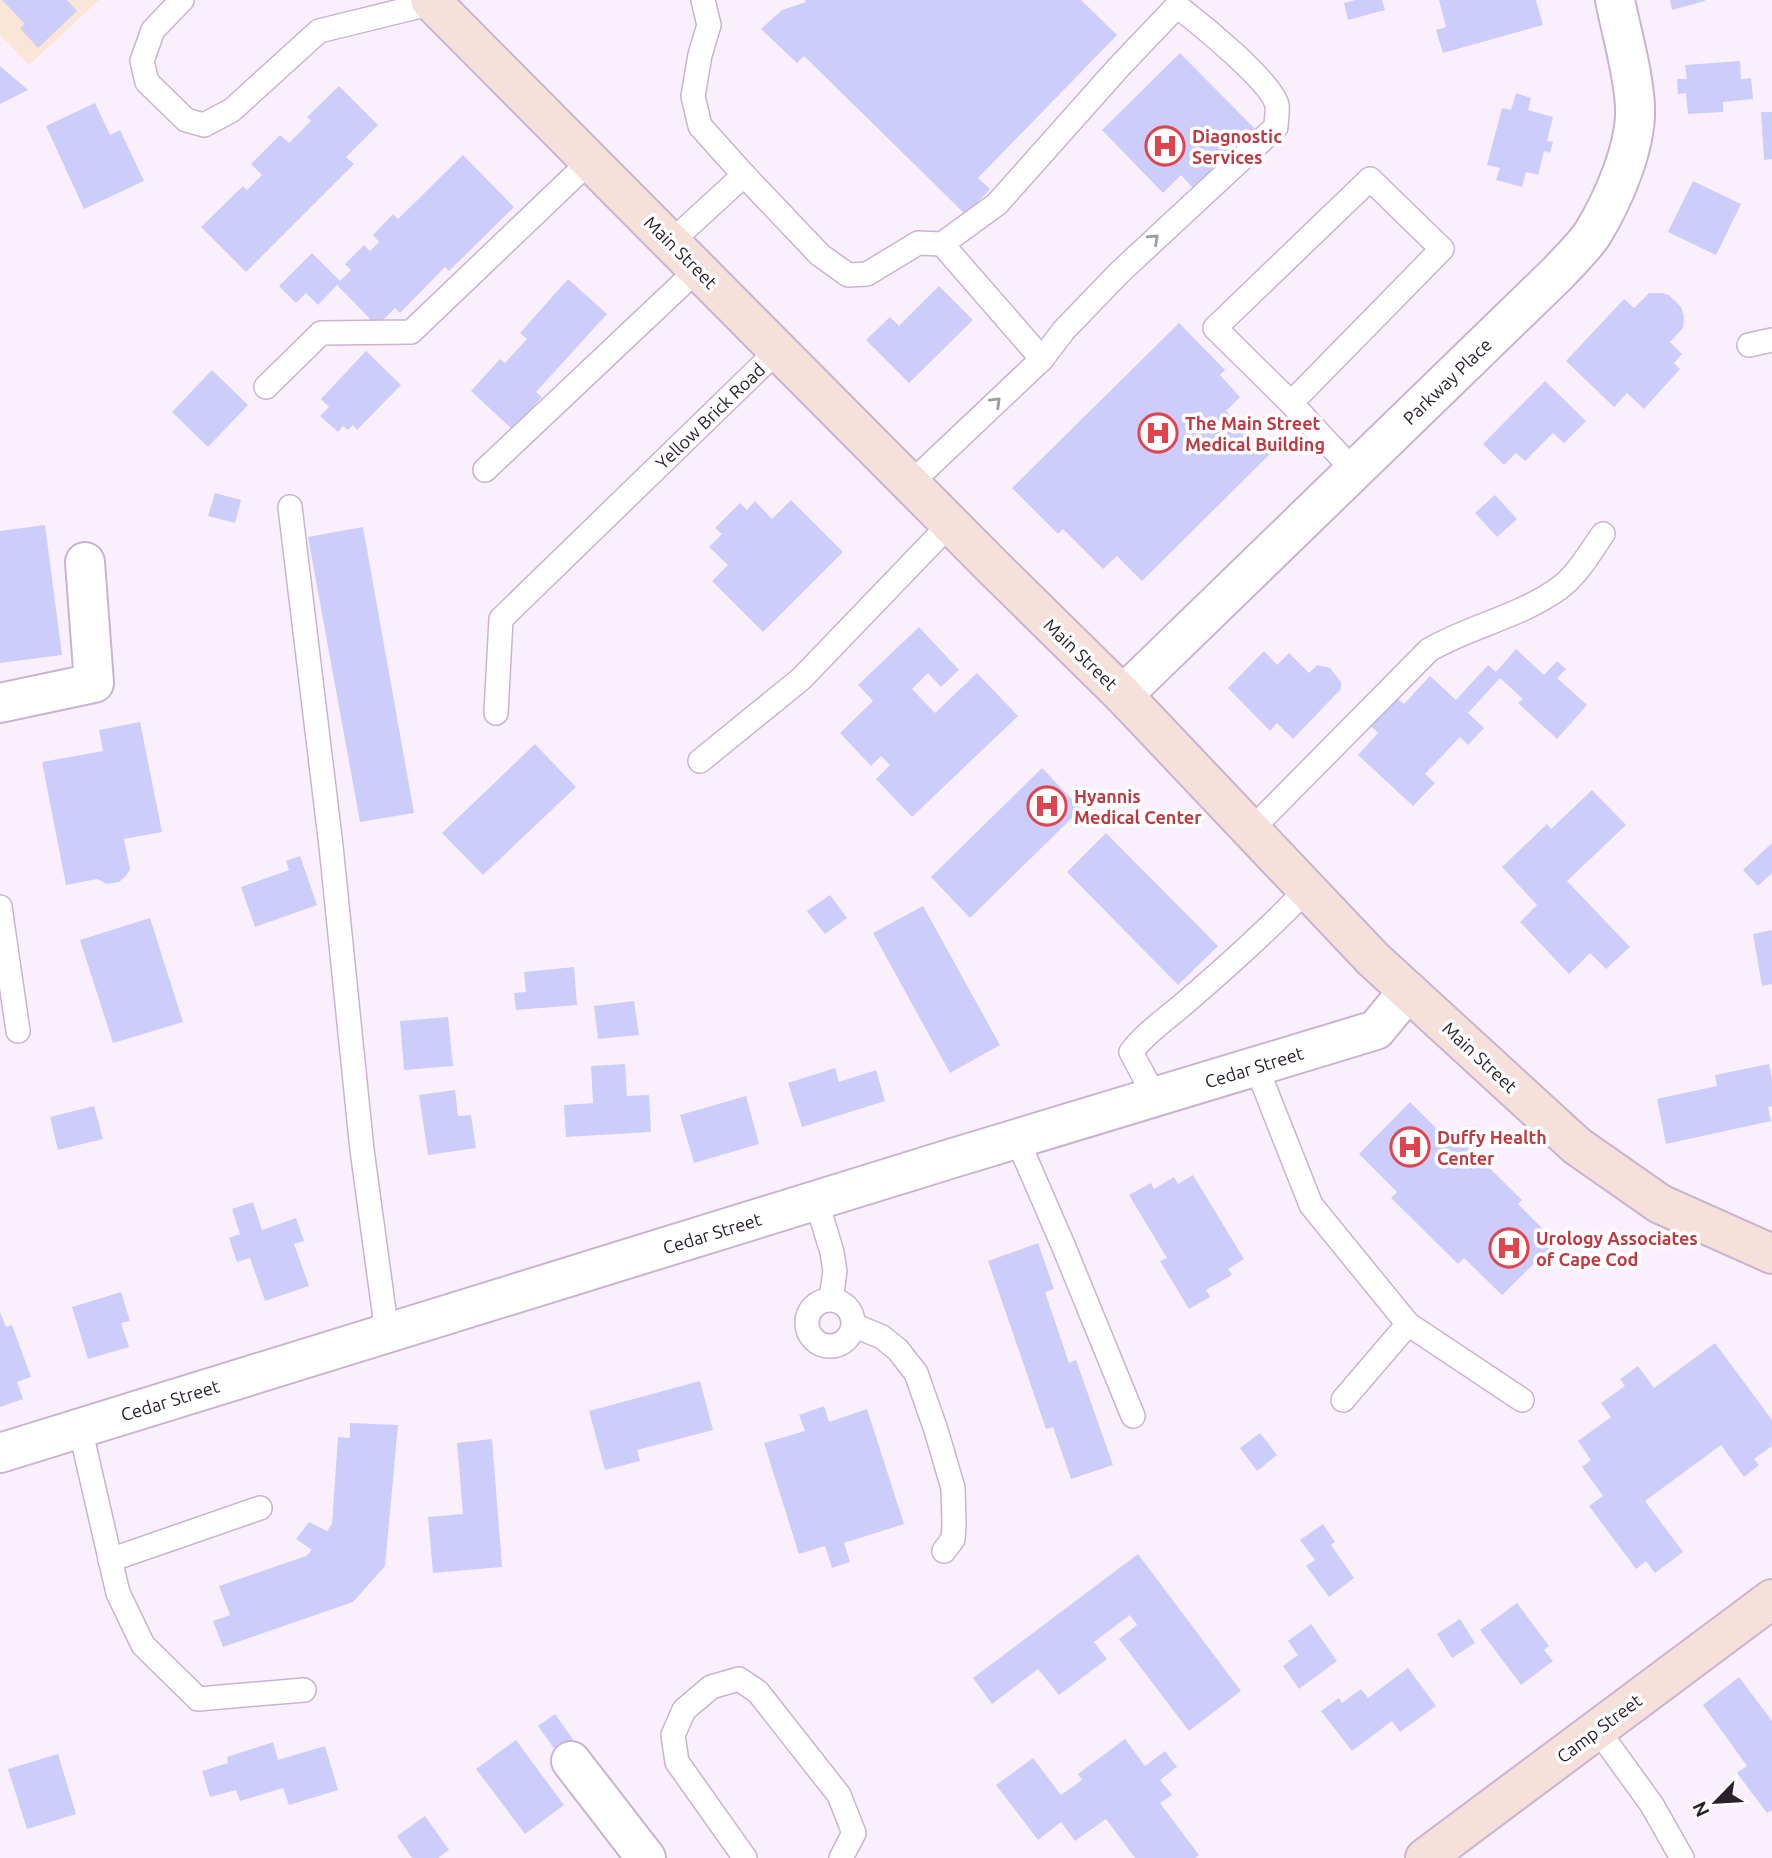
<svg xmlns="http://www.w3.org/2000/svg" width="1772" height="1858" font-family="Ubuntu,sans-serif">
  <rect width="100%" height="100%" fill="#faf0fd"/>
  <polygon fill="#fae6d7" points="0,0 99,0 29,65 0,35"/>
  <g fill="#cccdfa">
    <polygon points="2,0 67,0 77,11 38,48 20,28 25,24"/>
    <polygon points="805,0 1081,0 1117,35 978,178 990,189 966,215 804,56 797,63 761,29 782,10 806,2"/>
    <polygon points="1355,0 1382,0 1385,10 1348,20 1344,3"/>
    <polygon points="1439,0 1536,0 1543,25 1443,53 1436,30 1446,27"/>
    <polygon points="1670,0 1705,0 1705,1 1672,10"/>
    <polygon points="1180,53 1255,129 1194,189 1181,175 1163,193 1102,130"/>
    <polygon points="1740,61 1741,79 1751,78 1753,99 1723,102 1723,112 1688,114 1686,93 1678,94 1677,79 1687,79 1685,65"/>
    <polygon points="0,66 28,90 0,104"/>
    <polygon points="339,86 378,125 346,157 354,164 246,272 201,227 243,186 247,190 262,175 251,164 280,135 289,143 311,121 307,117"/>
    <polygon points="1516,93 1531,98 1528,110 1553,117 1547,141 1553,142 1550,153 1544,151 1538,175 1526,172 1522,187 1496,180 1500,168 1487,165 1502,108 1511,110"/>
    <polygon points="95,103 110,135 120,130 144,181 84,209 46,126"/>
    <polygon points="1761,112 1772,112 1772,159 1764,160"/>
    <polygon points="463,155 514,207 449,271 445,267 400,313 395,308 377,326 337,285 318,305 306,293 296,303 279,286 312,253 340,281 351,270 345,264 364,245 370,251 379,242 373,235 393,214 398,219"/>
    <polygon points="1693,181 1741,204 1716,255 1668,232"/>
    <polygon points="568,279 607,314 536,392 542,397 512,429 471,391 500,359 505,363 527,339 520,333"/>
    <polygon points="939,286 973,320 909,383 866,340 890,317 899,326"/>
    <polygon points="1649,293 1662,293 1669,295 1681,307 1684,317 1683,328 1670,342 1682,354 1674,363 1680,369 1644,409 1627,393 1614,407 1566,361 1624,299 1634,308"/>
    <polygon points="1179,323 1225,370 1220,375 1240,397 1226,411 1270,454 1142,581 1117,556 1103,569 1063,529 1058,534 1012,488"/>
    <polygon points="366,351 401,385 357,430 353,425 348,430 343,426 338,432 320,416 329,407 321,399"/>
    <polygon points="212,370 248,405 208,447 172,412"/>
    <polygon points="1545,381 1586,421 1564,443 1553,433 1525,461 1516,453 1504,465 1483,444"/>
    <polygon points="215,493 241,500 235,523 208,516"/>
    <polygon points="1495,495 1517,519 1497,537 1475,513"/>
    <polygon points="791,500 843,552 763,632 712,581 728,565 709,547 722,534 715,528 740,503 747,510 755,501 772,519"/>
    <polygon points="45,525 62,655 0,663 0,531"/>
    <polygon points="363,527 414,813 360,822 308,537"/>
    <polygon points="919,627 959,670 941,687 928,673 912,689 935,713 977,673 1018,716 912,817 876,779 890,765 881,756 871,766 840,733 873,701 858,685"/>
    <polygon points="1516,649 1544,675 1557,661 1566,669 1557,678 1587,705 1557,739 1518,703 1523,699 1500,678 1468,713 1484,728 1468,745 1460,737 1425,774 1435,783 1413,806 1358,755 1378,733 1370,725 1396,697 1404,704 1430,676 1456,700 1488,665 1496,672"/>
    <polygon points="1264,651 1277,665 1289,653 1309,673 1317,665 1330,668 1341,682 1341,689 1293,739 1277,723 1270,731 1228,688"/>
    <polygon points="140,722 162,832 124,839 130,869 126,876 119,882 107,884 97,879 66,885 42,762 103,751 99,730"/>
    <polygon points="535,744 576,787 483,875 442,833"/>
    <polygon points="1042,768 1081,809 970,918 931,877"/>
    <polygon points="1592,790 1626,825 1567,881 1630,947 1606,969 1590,953 1569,974 1520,922 1537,905 1502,867 1547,824 1551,829"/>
    <polygon points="1106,833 1218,946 1178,985 1067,872"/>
    <polygon points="1772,843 1772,873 1758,886 1743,870"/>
    <polygon points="300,856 317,905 255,927 241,887 289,870 286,861"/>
    <polygon points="830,895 847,918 825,934 807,911"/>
    <polygon points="923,906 1000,1045 950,1073 873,933"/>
    <polygon points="150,918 183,1022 113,1043 80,940"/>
    <polygon points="1772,930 1772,984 1762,986 1753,934"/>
    <polygon points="574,967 577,1005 516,1010 514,993 526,992 524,972"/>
    <polygon points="634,1001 639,1035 598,1039 594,1006"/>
    <polygon points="448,1017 453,1066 404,1070 400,1021"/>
    <polygon points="625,1064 627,1096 649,1095 651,1132 566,1137 564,1105 593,1103 591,1066"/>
    <polygon points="1769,1064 1772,1079 1772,1106 1768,1107 1771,1121 1666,1144 1657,1099 1717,1086 1715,1075"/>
    <polygon points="835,1068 839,1082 876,1070 885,1101 802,1127 788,1083"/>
    <polygon points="455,1090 458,1116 471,1115 476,1148 428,1155 419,1095"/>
    <polygon points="746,1096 759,1144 694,1163 680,1115"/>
    <polygon points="1410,1102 1447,1139 1453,1132 1522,1200 1518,1204 1556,1242 1502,1295 1464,1258 1458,1264 1391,1198 1397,1192 1359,1154"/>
    <polygon points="94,1106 103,1139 58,1150 50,1117"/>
    <polygon points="1193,1175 1244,1259 1228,1269 1232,1275 1206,1290 1210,1297 1189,1309 1160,1261 1167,1258 1129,1195 1151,1183 1154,1189 1174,1177 1178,1184"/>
    <polygon points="253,1202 262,1230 296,1218 304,1241 294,1244 309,1286 265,1301 250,1258 237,1262 229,1238 240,1234 232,1209"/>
    <polygon points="1038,1243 1054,1289 1045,1292 1069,1363 1076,1360 1113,1465 1071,1479 1053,1427 1046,1429 988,1261"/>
    <polygon points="121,1292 130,1321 121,1323 129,1347 88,1359 72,1307"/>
    <polygon points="0,1312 6,1327 12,1325 31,1377 17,1382 23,1399 0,1407"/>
    <polygon points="1715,1343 1772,1420 1772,1446 1754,1459 1759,1465 1744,1477 1721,1445 1645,1501 1683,1552 1655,1573 1646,1561 1636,1569 1589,1506 1603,1496 1582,1467 1591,1460 1578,1441 1611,1417 1601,1403 1625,1386 1620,1379 1638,1366 1654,1388"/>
    <polygon points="700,1381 713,1430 637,1450 640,1461 605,1470 589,1411"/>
    <polygon points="824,1406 829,1422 867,1409 904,1524 844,1543 850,1562 832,1568 825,1546 799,1554 764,1443 805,1431 799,1415"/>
    <polygon points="350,1423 398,1425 385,1566 353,1602 223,1647 213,1621 230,1615 219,1586 306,1556 312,1550 296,1539 309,1522 327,1531 332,1524 338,1437 350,1438"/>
    <polygon points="1260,1433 1277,1455 1257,1471 1240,1448"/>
    <polygon points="492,1439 502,1567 433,1573 428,1517 463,1514 457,1443"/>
    <polygon points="1323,1524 1335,1542 1331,1545 1354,1578 1329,1597 1306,1566 1315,1560 1300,1540"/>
    <polygon points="1138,1554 1241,1691 1189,1731 1119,1639 1137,1625 1130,1615 1094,1642 1107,1659 1059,1695 1038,1669 992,1704 973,1678"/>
    <polygon points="1517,1603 1549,1646 1544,1650 1553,1661 1521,1685 1480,1630"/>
    <polygon points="1460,1619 1475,1643 1452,1658 1437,1634"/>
    <polygon points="1311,1624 1337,1661 1299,1689 1283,1666 1298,1655 1288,1641"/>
    <polygon points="1408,1668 1436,1706 1400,1732 1392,1721 1352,1751 1321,1711 1339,1698 1342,1703 1361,1689 1368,1698"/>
    <polygon points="1739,1677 1772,1721 1772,1810 1767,1813 1737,1773 1747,1766 1703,1705"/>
    <polygon points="555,1714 575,1742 558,1754 538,1726"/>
    <polygon points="1125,1739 1145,1766 1165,1751 1177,1767 1160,1780 1172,1795 1160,1803 1199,1855 1195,1858 1135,1858 1106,1819 1075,1841 1061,1822 1038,1840 996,1785 1033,1758 1061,1795 1082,1780 1078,1774"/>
    <polygon points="516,1740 564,1805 525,1834 476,1769"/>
    <polygon points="273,1742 278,1760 325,1746 338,1790 289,1805 283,1788 240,1801 236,1790 210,1797 202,1771 228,1763 227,1757"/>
    <polygon points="58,1754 76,1814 27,1829 8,1769"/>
    <polygon points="425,1816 449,1850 438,1858 412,1858 397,1836"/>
  </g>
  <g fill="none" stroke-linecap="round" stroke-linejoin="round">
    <g stroke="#cab3d2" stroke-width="26">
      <g id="lane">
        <polyline points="182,0 153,30 142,61 147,82 186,120 204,125 232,110 319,31 433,3"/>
        <polyline points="703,0 709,25 700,55 693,96 700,126 744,175"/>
        <path d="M671,242L744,175L820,255L848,275L867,274L918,243L942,244L997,204L1118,68L1177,6C1198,22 1271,81 1277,105C1278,111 1276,120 1276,127L1120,272L1064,330L1042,359L911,483"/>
        <polyline points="942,244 1042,359"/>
        <polyline points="1749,345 1772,340"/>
        <polyline points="266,387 321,333 411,332 590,161"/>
        <polyline points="1291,403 1442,249 1370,179 1215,328 1291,403 1354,471"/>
        <polyline points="485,470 698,269"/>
        <polyline points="290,507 331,846 362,1150 387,1333"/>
        <polyline points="496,713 501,619 778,350"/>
        <polyline points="700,761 801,679 951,523"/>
        <path d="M1251,830L1429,650C1470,626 1519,617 1558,589C1577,576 1590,552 1603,534"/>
        <polyline points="0,907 18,1031"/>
        <polyline points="1256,1066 1311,1205 1408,1324 1343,1400"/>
        <path d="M1155,1097L1131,1052C1146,1032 1168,1018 1187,1001C1229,965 1269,929 1307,889"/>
        <polyline points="1017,1139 1063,1245 1133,1416"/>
        <polyline points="816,1200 832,1252 835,1271 831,1299"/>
        <circle cx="830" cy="1323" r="23"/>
        <polyline points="1408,1324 1522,1400"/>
        <polyline points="853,1325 882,1337 898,1350 916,1373 936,1430 953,1488 954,1525 953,1539 944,1551"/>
        <polyline points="80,1428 118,1593 143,1645 198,1699 304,1690"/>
        <polyline points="110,1560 260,1508"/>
        <polyline points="1597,1729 1652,1805 1682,1858"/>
        <polyline points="745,1858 677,1762 673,1735 684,1710 711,1687 739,1679 758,1692 839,1795 854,1833 841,1858"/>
      </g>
    </g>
    <g stroke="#cab3d2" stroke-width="42">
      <g id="street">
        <path d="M1123,695L1557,274C1569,261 1583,248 1593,233C1613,200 1637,146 1635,106C1633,71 1622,35 1615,0"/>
        <polyline points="0,703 94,683 85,562"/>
        <polyline points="0,1453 953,1158 1376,1030 1408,991"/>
        <polyline points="571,1761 646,1858"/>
      </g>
    </g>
    <g stroke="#cab3d2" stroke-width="42">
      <g id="secondary">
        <polyline points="430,0 994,568 1123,695 1373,959 1577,1146 1660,1204 1772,1254"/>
        <polyline points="1425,1858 1772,1599"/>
      </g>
    </g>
    <use href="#lane" stroke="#fff" stroke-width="23"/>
    <use href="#street" stroke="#fff" stroke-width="38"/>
    <use href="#secondary" stroke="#f6e1da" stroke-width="38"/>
  </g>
  <defs><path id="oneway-chevron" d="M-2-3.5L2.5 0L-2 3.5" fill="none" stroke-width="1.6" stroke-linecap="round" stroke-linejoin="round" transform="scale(1.75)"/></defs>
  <g stroke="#9f9ba0">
    <use href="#oneway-chevron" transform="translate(1154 239) rotate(-43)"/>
    <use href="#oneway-chevron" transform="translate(996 402) rotate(-44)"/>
  </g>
  <defs>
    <g id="hospital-ring" transform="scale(2.0125)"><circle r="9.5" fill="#fff" stroke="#e0444e" stroke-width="1.5"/><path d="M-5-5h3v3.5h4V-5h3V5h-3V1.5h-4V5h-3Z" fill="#e0444e"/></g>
  </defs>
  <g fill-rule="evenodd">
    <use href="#hospital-ring" x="1165" y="146"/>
    <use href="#hospital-ring" x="1158" y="433"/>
    <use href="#hospital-ring" x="1047" y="806"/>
    <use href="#hospital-ring" x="1410" y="1147"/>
    <use href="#hospital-ring" x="1509" y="1248"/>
  </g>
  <g text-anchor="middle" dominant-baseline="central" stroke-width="7" stroke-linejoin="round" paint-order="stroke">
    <g font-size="18" font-weight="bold" fill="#be3a42" stroke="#fff" text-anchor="start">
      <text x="1192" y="136">Diagnostic<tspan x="1192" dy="21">Services</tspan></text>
      <text x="1185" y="423">The Main Street<tspan x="1185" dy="21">Medical Building</tspan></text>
      <text x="1074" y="796">Hyannis<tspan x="1074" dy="21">Medical Center</tspan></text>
      <text x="1437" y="1137">Duffy Health<tspan x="1437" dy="21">Center</tspan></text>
      <text x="1536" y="1238">Urology Associates<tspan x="1536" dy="21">of Cape Cod</tspan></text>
    </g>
    <g font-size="18" fill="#2a212d" stroke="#fff">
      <text transform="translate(681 252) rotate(45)">Main Street</text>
      <text transform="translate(1447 381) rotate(-44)">Parkway Place</text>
      <text transform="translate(710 416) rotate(-44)">Yellow Brick Road</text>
      <text transform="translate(1081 654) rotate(44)">Main Street</text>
      <text transform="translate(1480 1057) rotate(43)">Main Street</text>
      <text transform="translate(1254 1067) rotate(-17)">Cedar Street</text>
      <text transform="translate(712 1233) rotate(-17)">Cedar Street</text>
      <text transform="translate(170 1400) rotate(-17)">Cedar Street</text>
      <text transform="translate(1599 1728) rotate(-37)">Camp Street</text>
    </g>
  </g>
  <g transform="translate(1716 1802) rotate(245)" stroke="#ffffff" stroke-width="5" paint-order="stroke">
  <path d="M0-5L12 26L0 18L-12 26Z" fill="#2a212d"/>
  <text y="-10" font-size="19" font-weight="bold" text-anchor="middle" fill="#2a212d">N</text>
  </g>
</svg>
